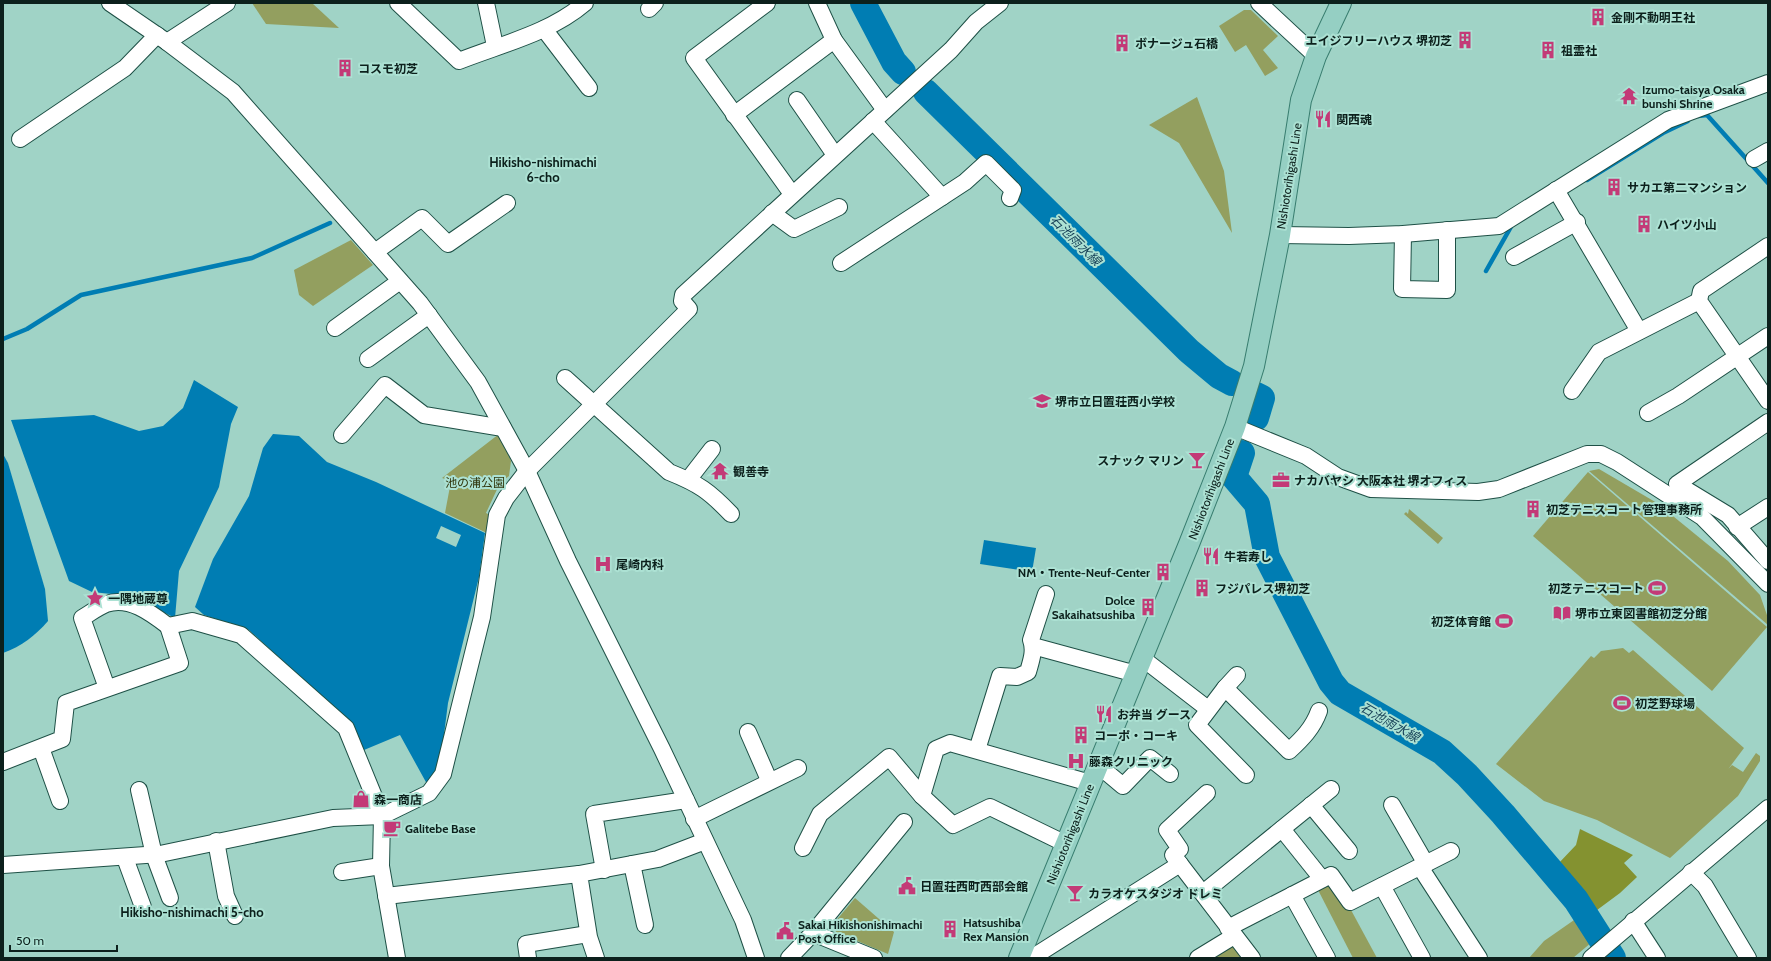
<svg xmlns="http://www.w3.org/2000/svg" width="1771" height="961" font-family="Cabin,'Noto Sans JP',sans-serif">
  <rect width="100%" height="100%" fill="#a0d3c6"/>
  <g fill="#939f5f">
    <polygon points="252,3 312,3 339,28 266,24"/>
    <polygon points="1244,10 1251,10 1278,36 1263,50 1278,68 1265,76 1246,45 1235,52 1219,26"/>
    <polygon points="1197,97 1224,171 1232,233 1179,143 1149,125"/>
    <polygon points="351,240 373,265 313,306 299,295 294,270"/>
    <polygon points="499,434 511,461 509,476 500,483 486,513 492,516 489,534 445,513 451,481 442,478"/>
    <polygon points="1599,469 1657,503 1728,561 1760,595 1768,618 1768,625 1589,471"/>
    <polygon points="1588,472 1767,627 1712,691 1533,536"/>
    <polygon points="1409,509 1443,538 1438,544 1404,514 1406,512 1408,514"/>
    <polygon points="1623,648 1629,653 1633,650 1744,748 1726,772 1714,784 1732,765 1743,772 1756,753 1760,756 1760,761 1738,796 1670,858 1597,820 1544,801 1496,764 1591,656 1594,658 1601,651"/>
    <polygon points="1332,883 1351,910 1377,958 1353,958 1317,888"/>
    <polygon points="855,898 894,932 888,954 836,932 834,923"/>
    <polygon points="1577,918 1592,942 1573,958 1529,958 1544,941"/>
    <polygon points="1231,945 1237,947 1246,958 1209,958"/>
  </g>
  <polygon fill="#849230" points="1580,829 1633,855 1624,863 1637,877 1620,893 1593,913 1558,864 1576,845"/>
  <g fill="#007db3" fill-rule="evenodd">
    <polygon points="194,380 238,407 231,424 219,487 179,571 175,618 131,596 92,592 69,581 11,420 94,415 139,431 163,426 183,408"/>
    <path d="M273,434L299,436L327,462L376,482L485,533L479,577L448,703L439,774L427,784L400,735L364,750L354,726L249,630L204,615L195,607L213,559L249,496L263,448ZM441,526L461,535L456,547L436,538Z"/>
    <path d="M3,454L8,463L45,589L48,621C35,636 22,646 3,653Z"/>
    <polygon points="984,540 1036,548 1032,572 980,564"/>
  </g>
  <g fill="none" stroke-linecap="round" stroke-linejoin="round">
    <g stroke="#007db3" stroke-width="4.5">
      <polyline points="1698,116 1707,115 1768,183"/>
      <polyline points="1587,180 1663,133 1688,121"/>
      <polyline points="1486,271 1512,225"/>
      <polyline points="3,339 27,329 81,295 252,258 330,223"/>
    </g>
    <g stroke="#007db3" stroke-width="26">
      <polyline points="863,3 894,62 903,72"/>
      <polyline points="926,92 1189,351 1219,376 1232,383"/>
      <polyline points="1256,418 1262,398 1256,395"/>
      <polyline points="1242,453 1234,477 1257,504 1267,557 1331,682 1340,693 1442,752 1467,775 1503,814 1576,900 1613,958"/>
    </g>
    <g stroke="#1e5046" stroke-width="18">
      <g id="minor">
        <polyline points="110,3 167,42 233,92 420,303 478,382 527,471 568,561 662,749 743,920 756,958"/>
        <path d="M398,3L459,61C502,44 550,33 585,3"/>
        <polyline points="486,3 495,46"/>
        <polyline points="767,3 694,58 792,194"/>
        <polyline points="817,3 834,40 885,110"/>
        <polyline points="1259,3 1316,56"/>
        <polyline points="649,9 655,3"/>
        <polyline points="544,29 589,88"/>
        <polyline points="167,42 227,3"/>
        <polyline points="797,100 835,155"/>
        <polyline points="734,115 834,40"/>
        <polyline points="873,121 942,197"/>
        <polyline points="20,139 125,68 157,35"/>
        <polyline points="1754,159 1768,151"/>
        <polyline points="1556,190 1639,331"/>
        <polyline points="772,213 794,229 839,207"/>
        <polyline points="1403,234 1402,289 1447,290 1447,230"/>
        <polyline points="1280,235 1349,236 1403,234 1499,226 1668,120 1768,83"/>
        <polyline points="1768,246 1701,291 1699,301 1768,401"/>
        <polyline points="375,252 422,218 448,244 507,203"/>
        <polyline points="1514,257 1577,222"/>
        <polyline points="841,263 965,182 986,163 1013,190 1010,198"/>
        <polyline points="335,328 400,281"/>
        <polyline points="368,359 429,315"/>
        <path d="M565,378L669,472C699,484 709,491 731,514"/>
        <polyline points="1572,391 1599,352 1699,301"/>
        <polyline points="1648,413 1678,396 1768,336"/>
        <polyline points="1768,422 1677,484 1728,515 1768,561"/>
        <polyline points="1235,427 1306,456 1338,477 1371,489 1478,492 1499,489 1587,454 1601,454 1617,462 1702,517 1768,584"/>
        <polyline points="342,435 385,385 424,415 503,428"/>
        <polyline points="688,480 712,449"/>
        <polyline points="1737,527 1768,507"/>
        <polyline points="1033,646 1136,674"/>
        <polyline points="1142,658 1208,709"/>
        <path d="M107,688L82,618C89,614 98,607 106,604C129,596 151,613 168,626"/>
        <polyline points="1225,688 1237,675"/>
        <polyline points="748,732 769,780"/>
        <polyline points="41,748 60,801"/>
        <path d="M977,750L1000,676L1017,677L1028,672C1031,661 1035,651 1031,640L1046,594"/>
        <polyline points="3,762 62,739 66,703 180,663 168,626 192,621 241,635 346,728 382,816 333,818 160,854 3,865"/>
        <polyline points="1098,765 1123,786 1150,758 1170,774"/>
        <path d="M1246,775L1197,725L1225,688L1289,751C1302,739 1313,728 1319,711"/>
        <polyline points="139,790 154,855 170,898"/>
        <polyline points="922,796 936,749 950,743 1090,783"/>
        <polyline points="1311,805 1349,851"/>
        <polyline points="1392,805 1426,864"/>
        <polyline points="694,819 798,768"/>
        <polyline points="1282,829 1322,879"/>
        <polyline points="216,841 226,896 235,916"/>
        <polyline points="803,848 820,814 889,757 922,796 953,825 990,807 1066,844"/>
        <polyline points="125,858 143,907"/>
        <polyline points="632,864 645,925"/>
        <polyline points="1180,864 1173,855 1180,849 1167,830 1207,793"/>
        <polyline points="1420,867 1479,958"/>
        <polyline points="604,870 594,814 686,800"/>
        <polyline points="342,872 381,866"/>
        <polyline points="1691,872 1705,886 1748,958"/>
        <polyline points="1382,886 1422,958"/>
        <polyline points="1203,893 1331,789"/>
        <polyline points="1292,895 1327,958"/>
        <polyline points="386,896 579,874"/>
        <polyline points="1633,921 1657,958"/>
        <polyline points="1228,928 1331,875 1350,902 1451,851"/>
        <polyline points="813,933 874,958"/>
        <polyline points="1033,957 1180,864 1252,958"/>
        <polyline points="397,958 381,866 382,816 429,793 443,774 482,617 497,515 506,498 527,471 689,309 682,301 683,295 951,50 976,22 1000,3"/>
        <polyline points="528,958 526,944 588,934"/>
        <polyline points="596,958 589,937 579,874 658,859 705,841"/>
        <polyline points="789,958 813,933 904,822"/>
        <polyline points="1198,958 1234,936"/>
        <polyline points="1591,958 1768,808"/>
      </g>
    </g>
    <g stroke="#387d6f" stroke-width="22">
      <polyline id="major" points="1019,958 1189,544 1235,427 1254,366 1280,235 1301,100 1316,56 1341,3"/>
    </g>
    <use href="#minor" stroke="#fff" stroke-width="16"/>
    <use href="#major" stroke="#95cfc3" stroke-width="20"/>
  </g>
  <defs>
    <g id="building-bare" transform="scale(1.38)"><path d="M-4-6H4V6H1V3H-1V6H-4ZM-2.5-4.3h1.7v1.8h-1.7ZM.8-4.3h1.7v1.8H.8ZM-2.5-1h1.7V.8h-1.7ZM.8-1h1.7V.8H.8Z" fill="#c33a77" stroke="#ace1d3" stroke-width="2.5" paint-order="stroke"/></g>
    <g id="temple-bare" transform="scale(1.38)"><path d="M0-6L5-2H3V0L6.5 2.5H4V6H1.5V3h-3V6H-4V2.5H-6.5L-3 0V-2H-5Z" fill="#c33a77" stroke="#ace1d3" stroke-width="2.5" paint-order="stroke"/></g>
    <g id="restaurant-bare" transform="scale(1.38)"><path d="M-5-6h1v4h1v-4h1v4h1v-4h1v5L-1.5 .5V6h-2V.5L-5-1ZM5-6V6H3V1.5H1.5Q1.5-4 5-6Z" fill="#c33a77" stroke="#ace1d3" stroke-width="2.5" paint-order="stroke"/></g>
    <g id="school-bare" transform="scale(1.38)"><path d="M0-5L7-2L0 1L-7-2ZM-4 1L0 2.5L4 1V4Q0 6-4 4Z" fill="#c33a77" stroke="#ace1d3" stroke-width="2.5" paint-order="stroke"/></g>
    <g id="bar-bare" transform="scale(1.38)"><path d="M-6-5H6L.8 .8V4.5H3.5V6h-7V4.5H-.8V.8Z" fill="#c33a77" stroke="#ace1d3" stroke-width="2.5" paint-order="stroke"/></g>
    <g id="office-bare" transform="scale(1.38)"><path d="M-6-3h4V-5.5h4V-3h4V5H-6ZM-1-4.5V-3h2v-1.5ZM-6 0V1H6V0Z" fill="#c33a77" stroke="#ace1d3" stroke-width="2.5" paint-order="stroke"/></g>
    <g id="hospital-bare" transform="scale(1.38)"><path d="M-5-5h3v3.5h4V-5h3V5h-3V1.5h-4V5h-3Z" fill="#c33a77" stroke="#ace1d3" stroke-width="2.5" paint-order="stroke"/></g>
    <g id="stadium-bare" transform="scale(1.38)"><path d="M0-5a6.5 5 0 1 0 0 10a6.5 5 0 1 0 0-10ZM-3.5-1.8h7v3.6h-7Z" fill="#c33a77" stroke="#ace1d3" stroke-width="2.5" paint-order="stroke"/></g>
    <g id="sight-bare" transform="scale(1.38)"><path d="M0-6L1.8-2.2L6-1.7L2.9 1.2L3.7 5.4L0 3.3L-3.7 5.4L-2.9 1.2L-6-1.7L-1.8-2.2Z" fill="#c33a77" stroke="#ace1d3" stroke-width="2.5" paint-order="stroke"/></g>
    <g id="library-bare" transform="scale(1.38)"><path d="M-6-4Q-3-5.5-.7-3.5V5Q-3 3-6 4ZM6-4Q3-5.5 .7-3.5V5Q3 3 6 4Z" fill="#c33a77" stroke="#ace1d3" stroke-width="2.5" paint-order="stroke"/></g>
    <g id="shop-bare" transform="scale(1.38)"><path d="M-5-2.5h2.3a2.7 3.5 0 0 1 5.4 0H5L5.5 6h-11ZM-1.5-2.5h3a1.5 2.3 0 0 0-3 0Z" fill="#c33a77" stroke="#ace1d3" stroke-width="2.5" paint-order="stroke"/></g>
    <g id="cafe-bare" transform="scale(1.38)"><path d="M-5.5-4.5H6V0H3Q3 3.5 0 3.5H-2.5Q-5.5 3.5-5.5 0ZM3-3.2v2h1.7v-2ZM-6 4.5H4V6H-6Z" fill="#c33a77" stroke="#ace1d3" stroke-width="2.5" paint-order="stroke"/></g>
    <g id="civic-bare" transform="scale(1.38)"><path d="M-.6-6.5H3V-4.5H.6V-3L4-1V1h2V6H-6V1h2V-1L-.6-3ZM-1.2 2.5V6h2.4V2.5Z" fill="#c33a77" stroke="#ace1d3" stroke-width="2.5" paint-order="stroke"/></g>
  </defs>
  <g fill-rule="evenodd">
    <use href="#building-bare" x="1598" y="17"/>
    <use href="#building-bare" x="1465" y="40"/>
    <use href="#building-bare" x="1122" y="43"/>
    <use href="#building-bare" x="1548" y="50"/>
    <use href="#building-bare" x="345" y="68"/>
    <use href="#temple-bare" x="1629" y="96"/>
    <use href="#restaurant-bare" x="1323" y="119"/>
    <use href="#building-bare" x="1614" y="187"/>
    <use href="#building-bare" x="1644" y="224"/>
    <use href="#school-bare" x="1042" y="401"/>
    <use href="#bar-bare" x="1197" y="460"/>
    <use href="#temple-bare" x="720" y="471"/>
    <use href="#office-bare" x="1281" y="480"/>
    <use href="#building-bare" x="1533" y="509"/>
    <use href="#restaurant-bare" x="1211" y="556"/>
    <use href="#hospital-bare" x="603" y="564"/>
    <use href="#building-bare" x="1163" y="572"/>
    <use href="#building-bare" x="1202" y="588"/>
    <use href="#stadium-bare" x="1657" y="588"/>
    <use href="#sight-bare" x="95" y="598"/>
    <use href="#building-bare" x="1148" y="607"/>
    <use href="#library-bare" x="1562" y="613"/>
    <use href="#stadium-bare" x="1504" y="621"/>
    <use href="#stadium-bare" x="1622" y="703"/>
    <use href="#restaurant-bare" x="1104" y="714"/>
    <use href="#building-bare" x="1081" y="735"/>
    <use href="#hospital-bare" x="1076" y="761"/>
    <use href="#shop-bare" x="361" y="799"/>
    <use href="#cafe-bare" x="392" y="828"/>
    <use href="#civic-bare" x="907" y="886"/>
    <use href="#bar-bare" x="1075" y="893"/>
    <use href="#building-bare" x="950" y="929"/>
    <use href="#civic-bare" x="785" y="931"/>
  </g>
  <g text-anchor="middle" dominant-baseline="central" stroke-width="4" stroke-linejoin="round" paint-order="stroke">
    <g font-size="12" font-weight="bold" fill="#0c201c" stroke="#ace1d3" text-anchor="start">
      <text x="1611" y="17">金剛不動明王社</text>
      <text x="1452" y="40" text-anchor="end">エイジフリーハウス 堺初芝</text>
      <text x="1135" y="43">ボナージュ石橋</text>
      <text x="1561" y="50">祖霊社</text>
      <text x="358" y="68">コスモ初芝</text>
      <text x="1642" y="89">Izumo-taisya Osaka<tspan x="1642" dy="14">bunshi Shrine</tspan></text>
      <text x="1336" y="119">関西魂</text>
      <text x="1627" y="187">サカエ第二マンション</text>
      <text x="1657" y="224">ハイツ小山</text>
      <text x="1055" y="401">堺市立日置荘西小学校</text>
      <text x="1184" y="460" text-anchor="end">スナック マリン</text>
      <text x="733" y="471">観善寺</text>
      <text x="1294" y="480">ナカバヤシ 大阪本社 堺オフィス</text>
      <text x="1546" y="509">初芝テニスコート管理事務所</text>
      <text x="1224" y="556">牛若寿し</text>
      <text x="616" y="564">尾崎内科</text>
      <text x="1150" y="572" text-anchor="end">NM・Trente-Neuf-Center</text>
      <text x="1215" y="588">フジパレス堺初芝</text>
      <text x="1644" y="588" text-anchor="end">初芝テニスコート</text>
      <text x="108" y="598">一隅地蔵尊</text>
      <text x="1135" y="600" text-anchor="end">Dolce<tspan x="1135" dy="14">Sakaihatsushiba</tspan></text>
      <text x="1575" y="613">堺市立東図書館初芝分館</text>
      <text x="1491" y="621" text-anchor="end">初芝体育館</text>
      <text x="1635" y="703">初芝野球場</text>
      <text x="1117" y="714">お弁当 グース</text>
      <text x="1094" y="735">コーポ・コーキ</text>
      <text x="1089" y="761">藤森クリニック</text>
      <text x="374" y="799">森一商店</text>
      <text x="405" y="828">Galitebe Base</text>
      <text x="920" y="886">日置荘西町西部会館</text>
      <text x="1088" y="893">カラオケスタジオ ドレミ</text>
      <text x="963" y="922">Hatsushiba<tspan x="963" dy="14">Rex Mansion</tspan></text>
      <text x="798" y="924">Sakai Hikishonishimachi<tspan x="798" dy="14">Post Office</tspan></text>
    </g>
    <g font-size="12" fill="#0c201c" stroke="#ace1d3">
      <text transform="translate(1289 176) rotate(-81)">Nishiotorihigashi Line</text>
      <text transform="translate(1211 489) rotate(-69)">Nishiotorihigashi Line</text>
      <text transform="translate(1070 834) rotate(-68)">Nishiotorihigashi Line</text>
    </g>
    <g font-size="12" fill="#30360d" stroke="#ace1d3">
      <text x="475" y="482">池の浦公園</text>
    </g>
    <g font-size="13" font-weight="bold" fill="#0c201c" stroke="#ace1d3">
      <text x="543" y="162">Hikisho-nishimachi<tspan x="543" dy="15">6-cho</tspan></text>
      <text x="192" y="912">Hikisho-nishimachi 5-cho</text>
    </g>
    <g font-size="13" font-style="italic" fill="#143d55" stroke="#ace1d3">
      <text transform="translate(1076 240) rotate(45)">石池雨水線</text>
      <text transform="translate(1390 722) rotate(30)">石池雨水線</text>
    </g>
  </g>
  <rect width="1771" height="961" fill="none" stroke="#0c201c" stroke-width="8"/>
  <path d="M10 945v6h107v-6" fill="none" stroke="#0c201c" stroke-width="2"/>
  <text x="16" y="945" font-size="12" fill="#0c201c" stroke="#ace1d3" stroke-width="3" paint-order="stroke">50 m</text>
</svg>
